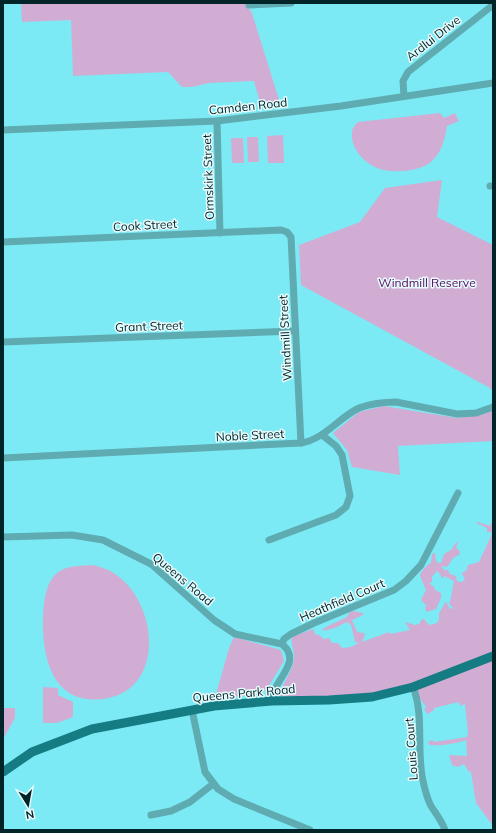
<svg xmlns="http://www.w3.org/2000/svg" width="496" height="833" font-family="Mulish,sans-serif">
  <rect width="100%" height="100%" fill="#7ceaf4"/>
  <g fill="#d1add4">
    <polygon points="21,3 245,3 252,13 280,103 261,106 254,81 209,83 192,87 182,87 168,72 73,76 71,20 22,22"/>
    <path d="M440,113L444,118L455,113L459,121L447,126C445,139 442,151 433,160C422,172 392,174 377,168C363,162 350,147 352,132C352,128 355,125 358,122Z"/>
    <polygon points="283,135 284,163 268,163 267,136"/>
    <polygon points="247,137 258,137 259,162 248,162"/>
    <polygon points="231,138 243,138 244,163 232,163"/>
    <polygon points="442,180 437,217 493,245 493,392 490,388 301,285 299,245 360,222 385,188"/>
    <polygon points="384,406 457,418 484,414 493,410 493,441 398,446 400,475 352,467 347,450 333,433 359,412"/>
    <path d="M493,519L492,527L493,826L476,803L471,772L468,771L464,764L458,767L452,765L449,755L467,756L466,740C455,744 440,746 430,745L428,743L429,741L433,740L434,742L467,737L468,733L465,704L460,706L459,702L434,708V710L428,714L424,710L426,707L414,690L329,700L280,696C281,683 293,672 294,658C295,651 290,644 292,637L313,629L315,634L319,635L324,639L329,638L332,643H338L342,648L351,647L359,643L355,642L351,625L347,622L335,628L323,631V629L326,627L347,617L350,612L353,611L363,613V615L352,620L357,632L364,633L365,635L362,642L389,632L390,634L410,630L405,622L415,625L419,624L422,619L425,620L429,625L437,623L439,620V613L444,605L445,602H446L450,609L453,608L449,604C452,597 452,589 454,581L444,576L442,579C441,575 440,574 437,571L432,577V582L429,583L434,587L435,590L441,593V598L436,609L427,612L425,609L426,605L421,600L426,590C425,588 420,576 420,575C421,571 428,564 431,563L432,554L435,553L436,561L439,563H441L444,554L451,550L455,544L459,541L456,547L460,552L459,555L454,557L447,567L443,566L442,567L444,570H448L450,574L456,576L457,581L462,582L465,579L462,574L463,572L466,571L468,565L479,562L492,534L491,532H487V528L476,523L477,522L490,526Z"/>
    <path d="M93,565C101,567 108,569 115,574C158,602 167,691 103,699C52,705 42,657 43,618C44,602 45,580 60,571C69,565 82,566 93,565Z"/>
    <polygon points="234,637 281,650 284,661 267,689 257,695 215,698 229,648"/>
    <polygon points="43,687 58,688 58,695 73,702 73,717 57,723 43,723"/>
    <polygon points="3,708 15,708 15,718 3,739"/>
  </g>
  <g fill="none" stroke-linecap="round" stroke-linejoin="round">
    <g stroke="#5fabb2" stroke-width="7">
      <polyline points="249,5 291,3"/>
      <polyline points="404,96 403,81 408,72 493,5"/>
      <polyline points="217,121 220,233"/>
      <polyline points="3,130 217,121 341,106 493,83"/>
      <polyline points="490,186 493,186"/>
      <polyline points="3,242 281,230 287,232 291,237 301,443"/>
      <polyline points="3,342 295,331"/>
      <path d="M3,458L301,443C325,439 338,418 359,408C370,404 384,402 396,402L457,414L476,413L493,407"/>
      <path d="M3,537L72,535L103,540L151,564L214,620L235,634L282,644C300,659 282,674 275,689C273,692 273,697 272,701"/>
      <polyline points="269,540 336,515 346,507 350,496 342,455 336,446 322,435"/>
      <polyline points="282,644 284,639 291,634 314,623 394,590 406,581 421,565 458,493"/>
      <path d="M413,687C424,715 417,746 422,776C424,786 426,797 431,806C436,814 442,821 445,830"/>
      <polyline points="192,710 205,772 218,789 234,799 310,830"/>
      <polyline points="151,815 171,811 190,802 213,784"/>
    </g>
    <polyline stroke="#157c84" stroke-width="9" points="3,772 32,752 92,729 214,706 272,701 329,700 372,697 413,687 493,656"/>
  </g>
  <g text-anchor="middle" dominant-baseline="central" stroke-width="3" stroke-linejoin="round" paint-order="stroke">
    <g font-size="12" fill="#002427" stroke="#e8fbfd">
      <text transform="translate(433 38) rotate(-38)">Ardlui Drive</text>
      <text transform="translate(248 106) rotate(-6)">Camden Road</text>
      <text transform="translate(208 177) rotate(-92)">Ormskirk Street</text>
      <text transform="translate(145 225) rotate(-3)">Cook Street</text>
      <text transform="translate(149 326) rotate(-2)">Grant Street</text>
      <text transform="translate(285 338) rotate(-93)">Windmill Street</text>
      <text transform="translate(250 435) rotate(-3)">Noble Street</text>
      <text transform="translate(183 579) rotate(40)">Queens Road</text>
      <text transform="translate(342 600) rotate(-23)">Heathfield Court</text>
      <text transform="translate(244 693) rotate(-5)">Queens Park Road</text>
      <text transform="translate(411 749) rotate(-94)">Louis Court</text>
    </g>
    <g font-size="12" fill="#530b5b" stroke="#e8fbfd">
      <text x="427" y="282">Windmill Reserve</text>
    </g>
  </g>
  <rect width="496" height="833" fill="none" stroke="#002427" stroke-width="8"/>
  <g transform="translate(28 805) rotate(169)" stroke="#e8fbfd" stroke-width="3" paint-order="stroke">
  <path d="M0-3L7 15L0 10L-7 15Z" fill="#002427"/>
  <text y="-6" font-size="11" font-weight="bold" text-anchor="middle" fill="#002427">N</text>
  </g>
</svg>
